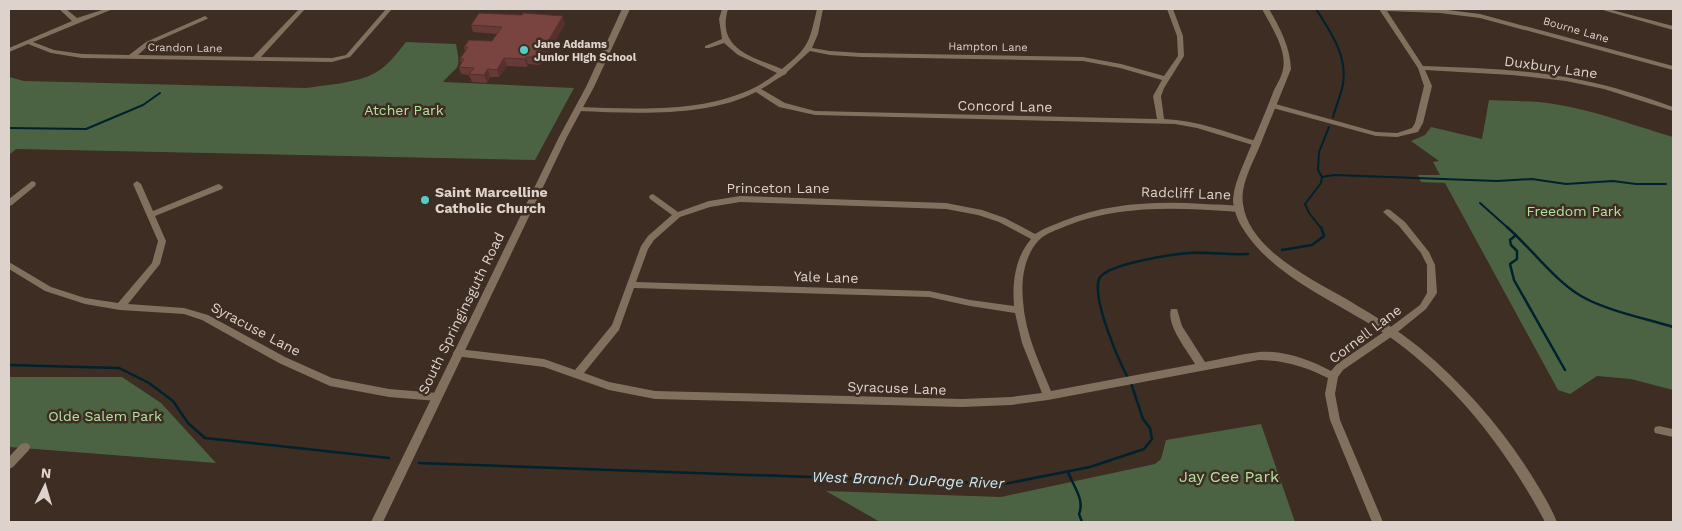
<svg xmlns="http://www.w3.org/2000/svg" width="1682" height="531" font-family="'Work Sans',sans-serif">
  <rect width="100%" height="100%" fill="#3d2d22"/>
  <g fill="#4b6343">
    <path d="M406,42L456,44C461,71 459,64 443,82L574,88L535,160L16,149L9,155V77L24,81L306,88C326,85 357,83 375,73C388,66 397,53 406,42Z"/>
    <path d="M1489,100C1506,101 1523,101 1539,102C1586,107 1629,124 1673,137V390L1631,379L1597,376L1570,394L1558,390L1445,183L1421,182L1418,175H1440L1433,162L1439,161L1411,141L1425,135L1431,127L1482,139Z"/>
    <polygon points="9,377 122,377 161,403 216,463 9,447"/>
    <polygon points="1261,424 1295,522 880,522 826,491 1001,497 1155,464 1161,459 1166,440"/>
  </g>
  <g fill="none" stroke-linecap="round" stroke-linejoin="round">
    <g stroke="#00212e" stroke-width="2">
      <path d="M1316,9C1330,31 1348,56 1343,84C1341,95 1336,106 1333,117"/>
      <polyline points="9,128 86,129 143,105 160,93"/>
      <polyline points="1322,177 1334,175 1497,181 1532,179 1566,184 1613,181 1636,184 1666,184"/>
      <polyline points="1480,203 1508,228"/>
      <polyline points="1321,228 1309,213 1305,204 1321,183 1322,177 1318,170 1319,152 1329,127"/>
    </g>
    <g stroke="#00212e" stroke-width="2.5">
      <path d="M1507,227C1531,248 1554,280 1581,296C1607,311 1644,318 1673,327"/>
      <polyline points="1516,235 1510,240 1511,245 1517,251 1517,259 1510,264 1514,280 1565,370"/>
      <polyline points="1282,250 1312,245 1324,236 1321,227"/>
      <polyline points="9,365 119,368 149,383 173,401 188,423 205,438 389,458"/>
      <path d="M1128,378C1118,359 1092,299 1099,279C1105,264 1174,254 1190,253C1209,252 1229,255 1248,254"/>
      <polyline points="419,463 1004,484 1090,467 1144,449 1152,439 1150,428 1143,419 1131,383"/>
      <path d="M1068,472C1073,486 1085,499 1079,514L1082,522"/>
    </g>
    <g fill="#82705f" fill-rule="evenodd">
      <polygon points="59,9 66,9 77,18 105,9 113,9 33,42 54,50 82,54 129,55 146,42 205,16 208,18 207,19 150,44 138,55 253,57 299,9 305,9 261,57 332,58 346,55 386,9 392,9 350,57 332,62 82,58 51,53 28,44 9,52 9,48 72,21"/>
      <path d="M722,9H728C716,49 752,57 782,69C809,47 809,43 817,9H823L818,34L812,48L830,51L861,53L1083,57L1121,64L1164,76L1178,56L1177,36L1167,9H1173L1183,36L1184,56L1164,88L1161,96L1164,119C1197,120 1228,133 1259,142L1260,144L1256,146L1197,128L1175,124L815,115L779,107L756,92C706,118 633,113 578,111L574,109L578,107C642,109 725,115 777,73L738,55L724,43L709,48H705V46L722,39L719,19ZM810,51L830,55L861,57L1083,61L1120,68L1162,80L1153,96L1157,119L815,111L785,103L761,89C769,85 779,77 786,74L787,72Z"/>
      <path d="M1379,9H1440L1480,14L1673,66V70L1480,18L1440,13L1387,11L1423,66C1476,68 1529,69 1581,80C1612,86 1643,96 1673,107V111L1604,89L1566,81L1512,75L1425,70L1432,86L1423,123L1418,132L1397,137L1376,136L1269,107V103H1272L1376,132L1397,133L1412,128L1415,123L1424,86L1418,68Z"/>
      <polygon points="1599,9 1608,9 1673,26 1673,30"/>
      <polygon points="32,181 35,182 36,184 35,186 12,205 9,206 9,199"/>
      <polygon points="137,181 141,184 153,211 216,185 219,184 223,187 222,189 155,216 166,241 160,264 128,304 184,308 208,315 285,357 332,378 389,389 437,393 441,394 442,397 441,400 437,401 389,397 330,386 279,363 202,320 184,314 120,310 85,304 45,291 9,269 9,262 51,287 85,298 118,303 152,263 158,241 133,184"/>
      <path d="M653,194L678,212L709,201L740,196L946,203L982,210L1005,218L1035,234C1044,228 1054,225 1063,221C1109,203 1155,201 1204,204C1216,205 1230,204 1242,207L1243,209L1242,211L1239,212C1179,208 1123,204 1066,226C1057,230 1046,233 1039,240C1024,256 1021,280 1023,301C1025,333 1039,362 1051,391L1195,364C1187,350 1166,325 1171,309H1177L1182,326L1205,362C1222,359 1241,354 1259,352C1284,350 1310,360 1331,371L1337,364L1388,329L1420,305L1427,293V265L1421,253L1399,226L1383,212L1387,209L1390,210L1405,222L1429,252L1435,265L1437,293L1426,309L1394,335L1343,370L1338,377L1335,394L1340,420L1383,522H1372L1330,420L1325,394L1328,378C1306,367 1284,360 1259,360L1048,400L1011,405L962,407L655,399L609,390L544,367L455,356L453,353L455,350L458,349L544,359L575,370L612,325L641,246L648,236L672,215L650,199L649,197L650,195ZM740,202L946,209L978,215L999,222L1031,239C1015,258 1012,282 1014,306L970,300L929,291L636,282L648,249L654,240L680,217L710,207ZM634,288L929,297L970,306L1015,313L1022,343L1042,393L1011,397L962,399L655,391L609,382L584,373L619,330Z"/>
      <polygon points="1659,426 1673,429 1673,437 1655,433 1654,430 1655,427"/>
      <polygon points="25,443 29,444 30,447 29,450 13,467 9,469 9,457 21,444"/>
    </g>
    <g fill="#82705f" fill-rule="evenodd">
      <polygon points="622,9 630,9 594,87 567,137 383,522 371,522 559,137 586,87"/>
      <path d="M1262,9H1269C1280,28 1290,46 1291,69C1281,94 1271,118 1261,143C1254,161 1240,184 1243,204C1249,250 1312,279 1348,300C1373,315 1398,330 1420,348C1467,387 1507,434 1538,486C1545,497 1552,510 1557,522H1545C1508,452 1458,387 1394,340C1343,303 1270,279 1239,222C1236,215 1233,207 1233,200C1234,184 1242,168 1248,153C1257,132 1266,111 1274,90C1277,84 1282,76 1283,69C1287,49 1271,26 1262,9Z"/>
    </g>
  </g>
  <polygon fill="#683a37" points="565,24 542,63 539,65 528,64 527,67 507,66 499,77 490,77 487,83 472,82 469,75 461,74 459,67 461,63 460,59 465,51 464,47 492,41 497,34 473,32 471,25"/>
  <g fill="#55302d">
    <polygon points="563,16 565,24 542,63 539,65 536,57"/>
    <polygon points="526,57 528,64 527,67 525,59"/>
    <polygon points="504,58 507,66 499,77 497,70"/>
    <polygon points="488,69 490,77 487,83 484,75"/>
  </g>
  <polygon fill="#794440" stroke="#55302d" points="479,13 522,15 523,13 563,16 540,55 536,57 526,57 525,59 504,58 497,70 488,69 484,75 469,74 474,68 459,67 464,59 460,59 468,47 464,47 469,40 492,41 502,27 471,25"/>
  <g fill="#54cdc7" stroke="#3d2d22" stroke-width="2">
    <circle cx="524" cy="50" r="5"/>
    <circle cx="425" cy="200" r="5"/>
  </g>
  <g text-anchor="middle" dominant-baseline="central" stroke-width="5" stroke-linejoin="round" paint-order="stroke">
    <g font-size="11" fill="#ded3cc" stroke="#3d2d22">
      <text transform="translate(1576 30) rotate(16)">Bourne Lane</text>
      <text transform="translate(988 47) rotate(1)">Hampton Lane</text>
      <text transform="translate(185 48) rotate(1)">Crandon Lane</text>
    </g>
    <g font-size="11" font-weight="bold" fill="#ded3cc" stroke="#3d2d22" text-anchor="start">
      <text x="534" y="44">Jane Addams<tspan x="534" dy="13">Junior High School</tspan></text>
    </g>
    <g font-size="14" fill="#ded3cc" stroke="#3d2d22">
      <text transform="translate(1551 67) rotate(8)">Duxbury Lane</text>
      <text transform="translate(1005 106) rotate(1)">Concord Lane</text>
      <text x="778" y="188">Princeton Lane</text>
      <text transform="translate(1186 193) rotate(2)">Radcliff Lane</text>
      <text transform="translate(826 277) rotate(2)">Yale Lane</text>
      <text transform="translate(461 313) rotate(-64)">South Springinsguth Road</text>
      <text transform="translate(256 329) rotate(28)">Syracuse Lane</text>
      <text transform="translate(1365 334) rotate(-37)">Cornell Lane</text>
      <text transform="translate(897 388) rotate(2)">Syracuse Lane</text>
    </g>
    <g font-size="14" fill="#b1e3a0" stroke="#3d2d22">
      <text x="404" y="110">Atcher Park</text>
      <text x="1574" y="211">Freedom Park</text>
      <text x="105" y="416">Olde Salem Park</text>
    </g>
    <g font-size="14" font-weight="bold" fill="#ded3cc" stroke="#3d2d22" text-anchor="start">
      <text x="435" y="192">Saint Marcelline<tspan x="435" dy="16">Catholic Church</tspan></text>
    </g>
    <g font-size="15" font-style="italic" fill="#c7eaf9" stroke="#3d2d22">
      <text transform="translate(908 480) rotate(2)">West Branch DuPage River</text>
    </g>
    <g font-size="16" fill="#b1e3a0" stroke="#3d2d22">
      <text x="1229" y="476">Jay Cee Park</text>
    </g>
  </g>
  <rect width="1682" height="531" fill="none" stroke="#ded3cc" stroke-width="20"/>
  <g transform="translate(45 486) rotate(5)" stroke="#3d2d22" stroke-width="4" paint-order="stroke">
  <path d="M0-4L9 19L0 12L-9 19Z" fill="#ded3cc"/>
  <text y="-8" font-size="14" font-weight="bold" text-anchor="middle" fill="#ded3cc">N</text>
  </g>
</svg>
